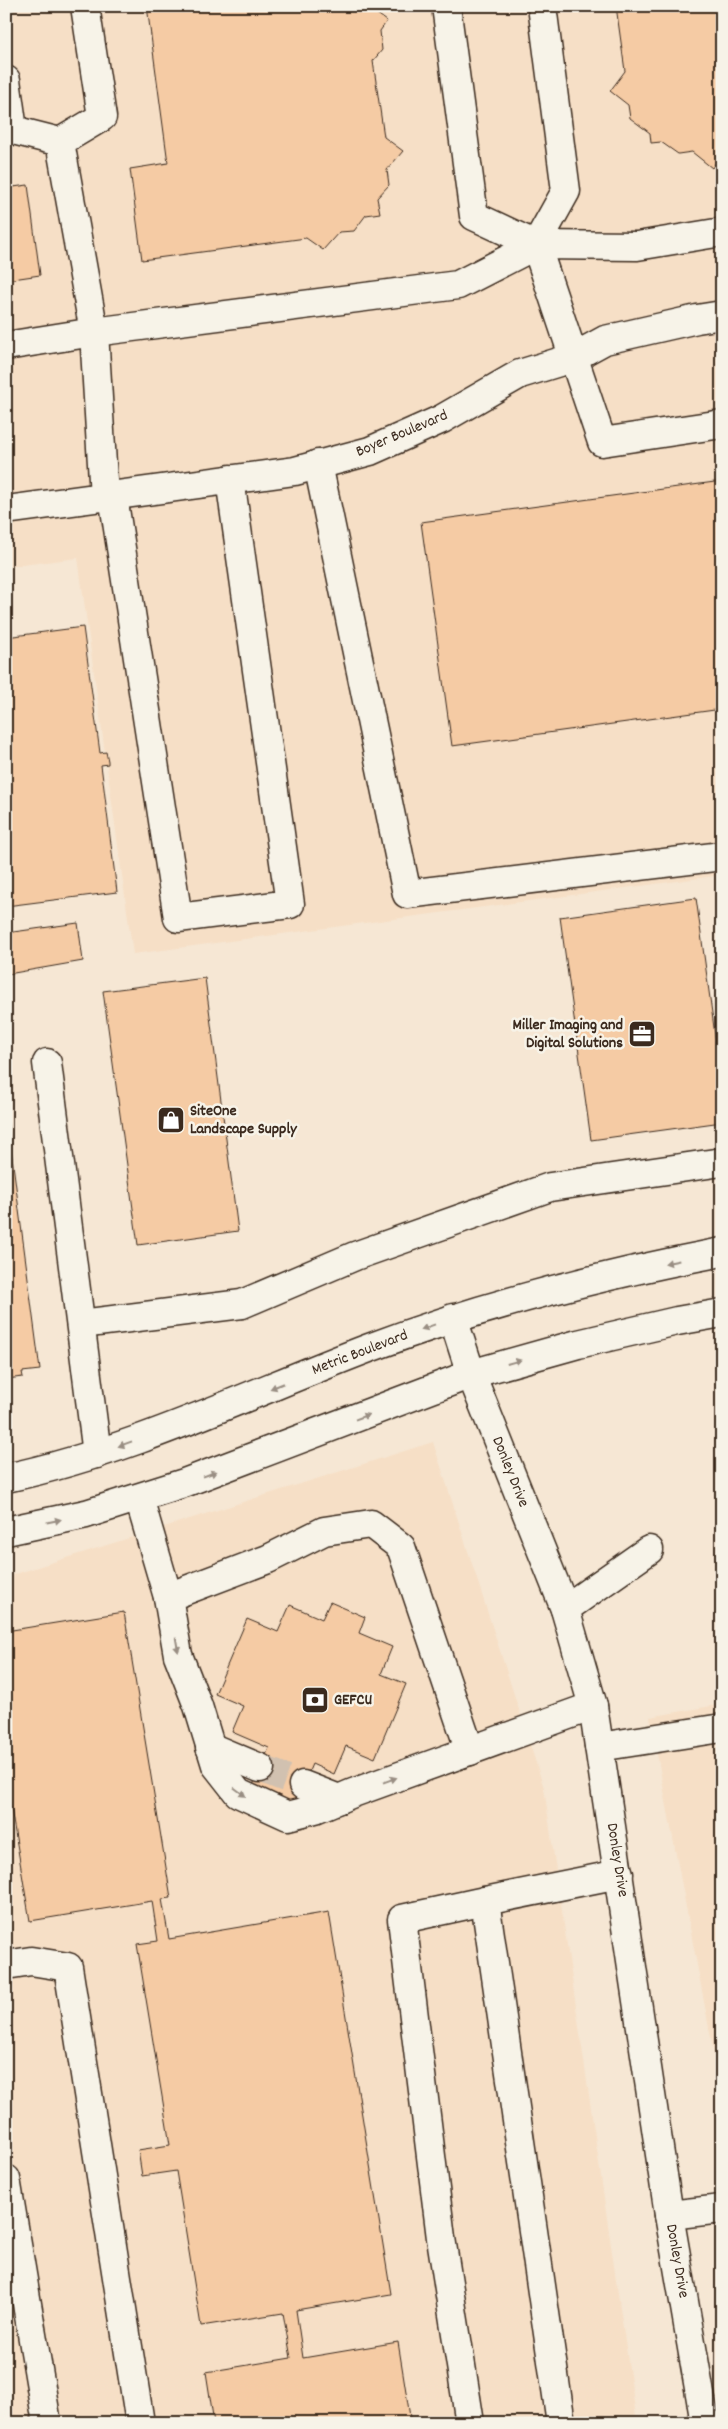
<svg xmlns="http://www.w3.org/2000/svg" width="728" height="2429" font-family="Dekko,sans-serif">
  <rect width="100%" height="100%" fill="#f6e7d4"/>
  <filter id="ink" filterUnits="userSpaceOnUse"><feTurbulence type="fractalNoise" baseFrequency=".02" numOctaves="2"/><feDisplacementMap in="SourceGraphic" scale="10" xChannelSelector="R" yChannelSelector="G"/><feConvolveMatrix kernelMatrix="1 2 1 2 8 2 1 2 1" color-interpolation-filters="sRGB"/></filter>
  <g filter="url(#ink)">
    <g fill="#f6dfc6">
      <polygon points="6,6 722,6 722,875 133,954 78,558 6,567"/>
      <polygon points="433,1442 544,1788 637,2423 6,2423 6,1577"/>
      <polygon points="722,1704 722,2096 650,1717"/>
    </g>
    <g fill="#f5cba4" stroke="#3b2a1e">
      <polygon points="147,6 375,6 376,13 387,21 380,31 382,50 373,61 384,137 403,151 387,170 389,185 377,198 380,213 366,215 354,231 339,232 323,250 306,238 142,260 130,169 168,163"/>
      <polygon points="616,6 722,6 722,154 712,168 692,152 678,154 661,142 651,143 650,133 630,118 628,105 610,91 625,71"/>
      <polygon points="28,185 40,275 6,280 6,188"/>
      <polygon points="722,481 722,709 452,746 421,522"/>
      <polygon points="83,627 100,753 106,752 108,761 108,764 101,765 117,892 6,906 6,637"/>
      <polygon points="696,898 722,1085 722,1122 591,1140 560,917"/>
      <polygon points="78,923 83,961 8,974 6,933"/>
      <polygon points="205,978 238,1231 138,1245 103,991"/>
      <polygon points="6,1111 40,1370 22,1372 23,1377 6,1379"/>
      <polygon points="330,1602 365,1617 359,1633 392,1647 381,1674 406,1684 375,1758 346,1746 334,1774 312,1764 295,1804 253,1785 269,1748 232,1732 243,1706 215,1694 247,1619 278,1632 290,1605 322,1619"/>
      <polygon points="124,1612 171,1898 162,1899 169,1939 329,1912 391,2294 296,2310 303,2358 398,2342 411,2423 214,2423 206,2372 291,2358 283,2313 201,2326 176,2171 142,2176 138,2150 170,2145 137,1944 158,1941 152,1901 30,1921 6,1779 6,1631"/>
    </g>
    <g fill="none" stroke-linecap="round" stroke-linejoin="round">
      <polyline stroke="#d1c1b0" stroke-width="28" stroke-dasharray="28 14" stroke-linecap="butt" points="260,1768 303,1785"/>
      <g stroke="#3b2a1e" stroke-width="31">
        <g id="minor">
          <polyline points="446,6 474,216 536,245 602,442 722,424"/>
          <polyline points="6,80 13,130 60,142 94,332 104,497"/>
          <polyline points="60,142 102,117 85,6"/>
          <polyline points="536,245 566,191 542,6"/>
          <polyline points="6,346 94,332 458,285 536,245 637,246 722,232"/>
          <polyline points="318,464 407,894 722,856"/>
          <polyline points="113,496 178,918 290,904 230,479"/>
          <polyline points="6,510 295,471 370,451 442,419 520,374 572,358 605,340 697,319 722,315"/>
          <polyline points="47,1063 97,1454"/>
          <polyline points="453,1318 471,1374 565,1609 593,1706 669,2215 705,2423"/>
          <polyline points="81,1324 242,1304 355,1256 550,1187 722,1162"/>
          <polyline points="139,1498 168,1597 178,1655 198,1706 216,1765 238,1793 288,1816 315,1809 353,1793 593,1706"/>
          <polyline points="168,1597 268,1559 324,1531 371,1524 401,1547 470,1751"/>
          <polyline points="565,1609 649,1550"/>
          <polyline points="210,1747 260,1768"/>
          <polyline points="599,1747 722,1728"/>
          <polyline points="303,1785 339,1799"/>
          <polyline points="6,1965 31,1961 68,1967 140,2423"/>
          <polyline points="6,2179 47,2423"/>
          <polyline points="669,2215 722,2209"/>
          <polyline points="470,2423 441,2238 402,1919 485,1901"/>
          <polyline points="561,2423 485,1901 619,1874"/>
        </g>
      </g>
      <g stroke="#3b2a1e" stroke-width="31">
        <g id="major">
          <path d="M6,1478C133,1451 248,1394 369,1348C483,1305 602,1275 722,1252"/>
          <polyline points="6,1531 86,1514 184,1483 471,1374 578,1344 677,1321 722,1313"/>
        </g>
      </g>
      <use href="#minor" stroke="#f7f3e8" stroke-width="28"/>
      <use href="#major" stroke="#f7f3e8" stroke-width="28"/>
    </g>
    <defs><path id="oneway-solid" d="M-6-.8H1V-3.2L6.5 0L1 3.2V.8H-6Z" transform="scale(1.25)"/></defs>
    <g fill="#998e83">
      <use href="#oneway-solid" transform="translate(672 1262) rotate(169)"/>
      <use href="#oneway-solid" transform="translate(428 1327) rotate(160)"/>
      <use href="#oneway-solid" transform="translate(514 1362) rotate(-16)"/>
      <use href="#oneway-solid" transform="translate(277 1386) rotate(158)"/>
      <use href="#oneway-solid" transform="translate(362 1417) rotate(-21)"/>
      <use href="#oneway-solid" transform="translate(125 1444) rotate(160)"/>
      <use href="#oneway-solid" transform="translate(210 1474) rotate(-21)"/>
      <use href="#oneway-solid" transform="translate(54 1521) rotate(-12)"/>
      <use href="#oneway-solid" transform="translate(177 1645) rotate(80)"/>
      <use href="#oneway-solid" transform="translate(390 1780) rotate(-20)"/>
      <use href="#oneway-solid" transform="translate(240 1792) rotate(37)"/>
    </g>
  </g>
  <defs>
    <g id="office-square" transform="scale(1.4375)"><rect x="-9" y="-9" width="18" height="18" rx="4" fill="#3b2a1e" stroke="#f7f3e8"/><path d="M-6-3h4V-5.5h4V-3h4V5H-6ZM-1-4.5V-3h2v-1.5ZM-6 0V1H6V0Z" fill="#fff"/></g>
    <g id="shop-square" transform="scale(1.4375)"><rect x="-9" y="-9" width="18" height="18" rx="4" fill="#3b2a1e" stroke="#f7f3e8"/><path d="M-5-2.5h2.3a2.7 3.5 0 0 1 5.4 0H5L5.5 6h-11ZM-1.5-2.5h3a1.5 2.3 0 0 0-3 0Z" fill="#fff"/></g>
    <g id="bank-square" transform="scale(1.4375)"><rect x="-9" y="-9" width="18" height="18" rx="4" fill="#3b2a1e" stroke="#f7f3e8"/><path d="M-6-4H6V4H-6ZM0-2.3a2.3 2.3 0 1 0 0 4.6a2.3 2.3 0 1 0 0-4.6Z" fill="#fff"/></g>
  </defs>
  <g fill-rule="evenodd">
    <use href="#office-square" x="642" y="1034"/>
    <use href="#shop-square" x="171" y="1120"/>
    <use href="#bank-square" x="315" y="1700"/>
  </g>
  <g text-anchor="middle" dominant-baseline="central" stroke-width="5" stroke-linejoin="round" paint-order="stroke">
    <g font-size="16" fill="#3b2a1e" stroke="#f7f3e8">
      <text transform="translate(402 434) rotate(-23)">Boyer Boulevard</text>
      <text transform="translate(360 1353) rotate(-21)">Metric Boulevard</text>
      <text transform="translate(510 1472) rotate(68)">Donley Drive</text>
      <text transform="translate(617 1860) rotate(81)">Donley Drive</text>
      <text transform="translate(677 2261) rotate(80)">Donley Drive</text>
    </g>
    <g font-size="16" font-weight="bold" fill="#3b2a1e" stroke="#f7f3e8" text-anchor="start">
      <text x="623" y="1025" text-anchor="end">Miller Imaging and<tspan x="623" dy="18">Digital Solutions</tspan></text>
      <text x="190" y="1111">SiteOne<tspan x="190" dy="18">Landscape Supply</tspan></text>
      <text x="334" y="1700">GEFCU</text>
    </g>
  </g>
  <rect width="728" height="2429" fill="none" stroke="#f7f3e8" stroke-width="25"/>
  <rect x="12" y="12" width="703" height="2404" fill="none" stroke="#3b2a1e" stroke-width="2" filter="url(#ink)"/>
</svg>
